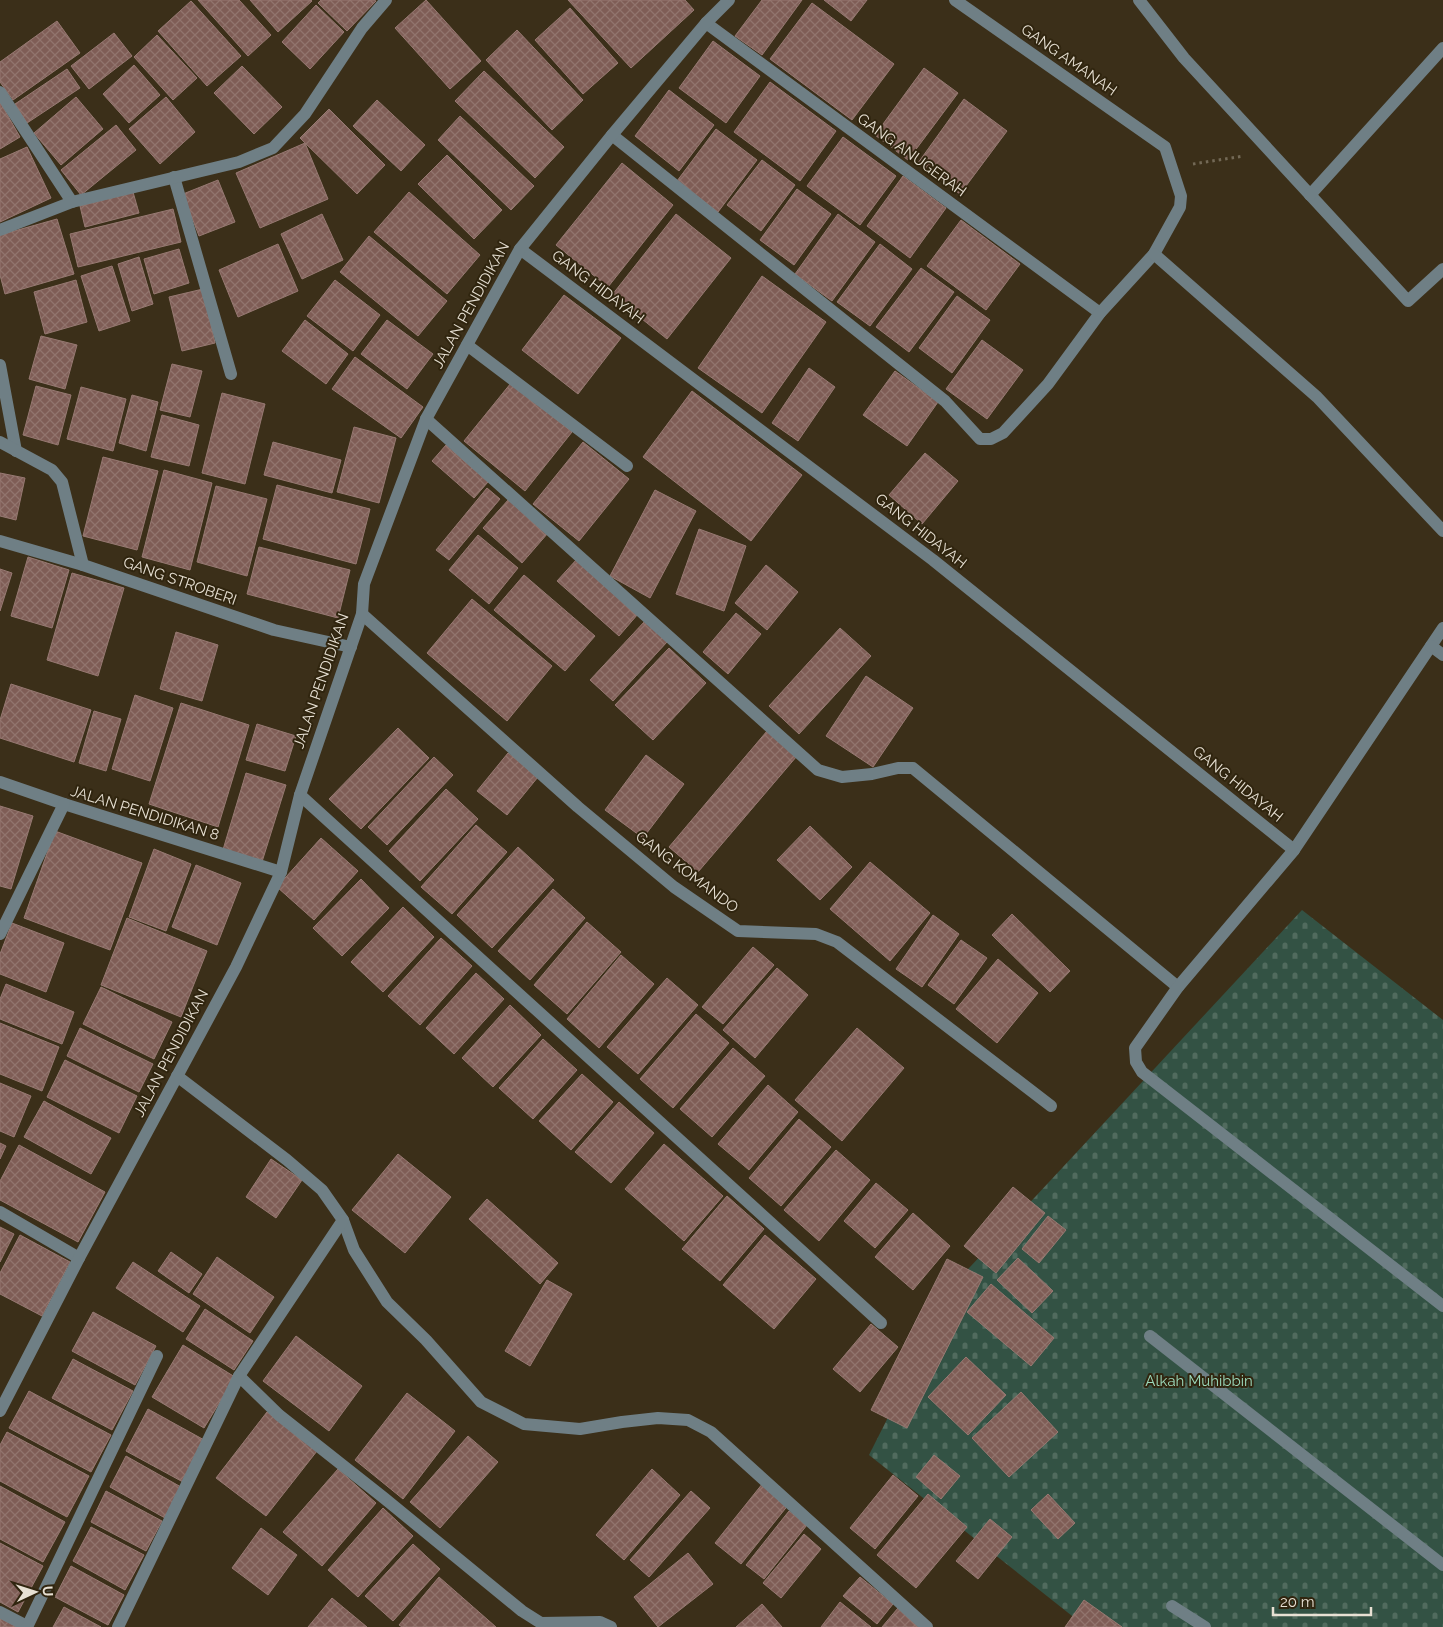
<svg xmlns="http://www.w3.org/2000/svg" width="1443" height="1627" font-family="Raleway,sans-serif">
  <defs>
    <pattern id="cemetery-stones" width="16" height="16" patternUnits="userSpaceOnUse" patternTransform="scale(1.25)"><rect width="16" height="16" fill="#335244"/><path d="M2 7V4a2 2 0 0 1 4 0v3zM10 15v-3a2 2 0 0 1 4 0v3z" fill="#516b5e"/></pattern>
    <pattern id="building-cross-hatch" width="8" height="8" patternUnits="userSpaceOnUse" patternTransform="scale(1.25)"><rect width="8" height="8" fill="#7f5d56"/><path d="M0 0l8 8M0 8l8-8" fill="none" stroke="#91746d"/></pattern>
  </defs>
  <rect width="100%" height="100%" fill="#3b2f19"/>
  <polygon fill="url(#cemetery-stones)" points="1302,910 1443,1020 1443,1627 1086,1627 869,1455 957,1281"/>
  <g fill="url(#building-cross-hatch)" stroke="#977972">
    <polygon points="198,0 239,0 271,35 248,56"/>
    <polygon points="250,0 311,0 312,1 278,32"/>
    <polygon points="321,0 374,0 376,1 347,31 318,3"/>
    <polygon points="426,0 481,61 450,89 395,28"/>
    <polygon points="568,0 685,0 694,10 631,68"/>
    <polygon points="762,0 802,0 762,55 735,36"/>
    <polygon points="824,0 867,0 851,21"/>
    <polygon points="191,1 241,56 207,86 158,31"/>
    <polygon points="812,3 894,64 852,120 770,59"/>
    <polygon points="316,5 344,32 310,69 282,42"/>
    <polygon points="570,8 618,63 583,94 535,40"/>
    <polygon points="57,21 80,53 13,100 0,82 0,62"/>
    <polygon points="517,30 583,100 552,130 486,60"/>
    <polygon points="114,33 132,56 89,89 71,66"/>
    <polygon points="157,35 197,78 173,100 134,57"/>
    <polygon points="713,41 760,76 726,123 679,88"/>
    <polygon points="134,65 160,95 129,123 103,94"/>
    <polygon points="242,66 282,107 254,134 214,93"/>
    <polygon points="924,68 958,93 908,160 875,135"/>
    <polygon points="67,69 80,88 27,123 15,104"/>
    <polygon points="484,71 564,147 535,178 455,101"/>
    <polygon points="770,82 836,131 800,181 734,132"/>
    <polygon points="669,90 714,125 679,171 635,136"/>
    <polygon points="76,97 103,129 61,165 34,133"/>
    <polygon points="166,97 195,132 160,164 129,129"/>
    <polygon points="964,99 1007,131 960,194 918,163"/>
    <polygon points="377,100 425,145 401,171 353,126"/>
    <polygon points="0,102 20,137 0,149"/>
    <polygon points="329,109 385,165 357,194 300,138"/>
    <polygon points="460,116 534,186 511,210 438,140"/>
    <polygon points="116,125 136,150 81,195 61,170"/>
    <polygon points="716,129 757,160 718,212 677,181"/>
    <polygon points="843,137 896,176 860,225 807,186"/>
    <polygon points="305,143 328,199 260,228 236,173"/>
    <polygon points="27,147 51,198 0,222 0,159"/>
    <polygon points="447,155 502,210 474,239 418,184"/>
    <polygon points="762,160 795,185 761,231 727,205"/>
    <polygon points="622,163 673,205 608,287 556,245"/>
    <polygon points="903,176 946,208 910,258 867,226"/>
    <polygon points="218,180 235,222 199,236 183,194"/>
    <polygon points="797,189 831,214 794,265 760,240"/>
    <polygon points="133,192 139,213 85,227 80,206"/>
    <polygon points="409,192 480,255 447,294 374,232"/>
    <polygon points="173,209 181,242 78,267 70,234"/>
    <polygon points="322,214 343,260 302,279 281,234"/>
    <polygon points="676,214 731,258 667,339 612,295"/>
    <polygon points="838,214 875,242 832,301 795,274"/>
    <polygon points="57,219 74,274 5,294 0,275 0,235"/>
    <polygon points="961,220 1020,264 986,310 927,266"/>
    <polygon points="369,236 447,301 418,336 340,272"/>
    <polygon points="278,244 298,291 238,317 219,270"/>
    <polygon points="880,244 912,269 870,326 837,302"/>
    <polygon points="179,249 189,283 154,294 144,259"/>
    <polygon points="139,257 153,304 132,311 118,264"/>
    <polygon points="112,266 130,321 99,331 81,276"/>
    <polygon points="921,268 954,292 909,352 876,327"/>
    <polygon points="762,276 826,322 762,413 698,368"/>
    <polygon points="76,280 87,322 45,334 34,292"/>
    <polygon points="335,280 380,315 353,351 307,316"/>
    <polygon points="203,289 215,343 182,351 169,297"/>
    <polygon points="564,295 621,338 578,394 522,350"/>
    <polygon points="957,296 990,320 952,373 919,348"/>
    <polygon points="305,320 348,354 326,384 282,351"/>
    <polygon points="387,320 433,354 407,389 361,354"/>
    <polygon points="41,336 77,345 65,389 29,379"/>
    <polygon points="982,340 1023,370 987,419 946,389"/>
    <polygon points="355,357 423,407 401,438 332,389"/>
    <polygon points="172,364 202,371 190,417 160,410"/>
    <polygon points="809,368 835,387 798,441 772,423"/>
    <polygon points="895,371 938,402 907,446 863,415"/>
    <polygon points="511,383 572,432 525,491 464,441"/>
    <polygon points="36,386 71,395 58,445 23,435"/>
    <polygon points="81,387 126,399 113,451 67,439"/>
    <polygon points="692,391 802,475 751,541 643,457"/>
    <polygon points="222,393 265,404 245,484 202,473"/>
    <polygon points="132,395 158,402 146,451 119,443"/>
    <polygon points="162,415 199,425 189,466 151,457"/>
    <polygon points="354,427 396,438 379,503 337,492"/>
    <polygon points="273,442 341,460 332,493 264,475"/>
    <polygon points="583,442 629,479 579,541 533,504"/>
    <polygon points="446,445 488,482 474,498 432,461"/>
    <polygon points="925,453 958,481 922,524 889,495"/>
    <polygon points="103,457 158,471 137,550 83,536"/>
    <polygon points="164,470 212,483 190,570 142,557"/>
    <polygon points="0,473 25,478 16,520 0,516"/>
    <polygon points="277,485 370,509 356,564 263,539"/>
    <polygon points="216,486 267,499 247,576 197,562"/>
    <polygon points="487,488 500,499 449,560 436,550"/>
    <polygon points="655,490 696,511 650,598 610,576"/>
    <polygon points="509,499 548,533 522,563 483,528"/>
    <polygon points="699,529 746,546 724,611 676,594"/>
    <polygon points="478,535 518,568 489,604 449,570"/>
    <polygon points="259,547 350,570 338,618 247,594"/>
    <polygon points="28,557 69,570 52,628 11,616"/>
    <polygon points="577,559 638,614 619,636 557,581"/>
    <polygon points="766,565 798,592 767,630 735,603"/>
    <polygon points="0,569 12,573 0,611"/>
    <polygon points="72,573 124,588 98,676 47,660"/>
    <polygon points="524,575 595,636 565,671 494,610"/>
    <polygon points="472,599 552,666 507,721 427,653"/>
    <polygon points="736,613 761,634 728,674 703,652"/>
    <polygon points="645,621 667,642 613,701 590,680"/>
    <polygon points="840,628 871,656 799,734 769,706"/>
    <polygon points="176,632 218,645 202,701 160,689"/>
    <polygon points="669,648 706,683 653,740 615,705"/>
    <polygon points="866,676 913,708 873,767 826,736"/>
    <polygon points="11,684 91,710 74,762 0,738 0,720"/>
    <polygon points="135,695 173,708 150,781 112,769"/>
    <polygon points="181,703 249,725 218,827 149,804"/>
    <polygon points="94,711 121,719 106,771 79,763"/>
    <polygon points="257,724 296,736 285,771 246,760"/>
    <polygon points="398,728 429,758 361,829 329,799"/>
    <polygon points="767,731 797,756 698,872 669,847"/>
    <polygon points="508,753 538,777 507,815 477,791"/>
    <polygon points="646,755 684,784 643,838 605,810"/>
    <polygon points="434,757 453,775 387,845 368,827"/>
    <polygon points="246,773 286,785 261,865 222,853"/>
    <polygon points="446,789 478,819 420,881 389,851"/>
    <polygon points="0,806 33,816 11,889 0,886"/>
    <polygon points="476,825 507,852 452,914 421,887"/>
    <polygon points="810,826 852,867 820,900 777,860"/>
    <polygon points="55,831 142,863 110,950 24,918"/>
    <polygon points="321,838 358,871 314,920 277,887"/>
    <polygon points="518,847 554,880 492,948 457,915"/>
    <polygon points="154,849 191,864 166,931 129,917"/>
    <polygon points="870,862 930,913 890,961 830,909"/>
    <polygon points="196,865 241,883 217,945 172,927"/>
    <polygon points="361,879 389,908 342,956 313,928"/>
    <polygon points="553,889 585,918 530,980 498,951"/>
    <polygon points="403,907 434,937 383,992 351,962"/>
    <polygon points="1012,914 1070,971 1050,992 992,935"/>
    <polygon points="933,915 959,934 922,987 896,969"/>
    <polygon points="127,918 207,951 181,1017 101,985"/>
    <polygon points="587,922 621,952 567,1014 534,985"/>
    <polygon points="12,923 64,943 46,992 0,974 0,954"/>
    <polygon points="441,938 472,966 420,1025 388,996"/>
    <polygon points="961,940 987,958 954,1004 928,985"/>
    <polygon points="753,947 774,965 723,1024 702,1007"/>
    <polygon points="621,955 654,984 599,1048 567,1019"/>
    <polygon points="998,959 1038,993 997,1043 956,1009"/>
    <polygon points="777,968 808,995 755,1058 723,1030"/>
    <polygon points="476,973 504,999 454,1054 426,1028"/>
    <polygon points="667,978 698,1005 638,1074 607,1047"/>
    <polygon points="6,984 74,1012 62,1044 0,1019 0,999"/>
    <polygon points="101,987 172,1022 154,1059 83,1024"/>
    <polygon points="510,1005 541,1035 493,1087 462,1058"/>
    <polygon points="696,1014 729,1043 673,1108 640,1079"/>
    <polygon points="0,1023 59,1047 42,1091 0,1074"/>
    <polygon points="80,1028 153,1064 139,1092 67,1056"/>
    <polygon points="857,1028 904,1068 842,1141 795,1100"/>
    <polygon points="543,1039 577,1070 533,1119 499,1088"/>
    <polygon points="733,1048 765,1076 712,1137 680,1109"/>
    <polygon points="65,1060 137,1096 119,1133 47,1097"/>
    <polygon points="582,1074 613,1102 571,1150 539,1121"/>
    <polygon points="0,1083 31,1096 14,1137 0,1131"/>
    <polygon points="768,1085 798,1112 749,1170 718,1144"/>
    <polygon points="44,1101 111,1138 91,1174 24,1137"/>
    <polygon points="619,1102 654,1133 611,1183 575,1152"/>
    <polygon points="799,1119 831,1147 781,1206 749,1178"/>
    <polygon points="0,1143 6,1146 0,1159"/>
    <polygon points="664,1144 723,1196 684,1241 625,1189"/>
    <polygon points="19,1145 105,1192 78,1242 0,1200 0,1181"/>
    <polygon points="836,1150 870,1180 819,1241 784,1210"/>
    <polygon points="398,1154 451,1197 405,1253 352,1210"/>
    <polygon points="271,1159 302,1180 276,1218 246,1197"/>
    <polygon points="876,1183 908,1210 875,1248 844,1221"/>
    <polygon points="1013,1187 1045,1213 996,1273 964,1246"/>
    <polygon points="727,1196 764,1229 720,1281 682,1249"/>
    <polygon points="487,1199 558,1263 540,1284 469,1219"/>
    <polygon points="913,1213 950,1246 913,1290 875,1257"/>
    <polygon points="1048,1216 1066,1230 1039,1263 1022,1249"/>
    <polygon points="0,1227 14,1234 0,1262"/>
    <polygon points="20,1235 70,1262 42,1316 0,1294 0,1273"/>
    <polygon points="765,1235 816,1279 774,1329 723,1285"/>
    <polygon points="171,1252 202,1274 189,1293 158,1271"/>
    <polygon points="217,1257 274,1297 250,1333 193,1294"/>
    <polygon points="1018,1258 1053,1291 1032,1313 997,1280"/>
    <polygon points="947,1259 983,1277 907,1428 871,1410"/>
    <polygon points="133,1262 200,1306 183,1332 116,1288"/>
    <polygon points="547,1280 572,1294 530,1366 505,1351"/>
    <polygon points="991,1284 1054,1338 1031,1366 967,1312"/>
    <polygon points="205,1309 253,1341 234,1370 186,1339"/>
    <polygon points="93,1312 156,1346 135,1385 72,1351"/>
    <polygon points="871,1324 898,1347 860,1392 833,1369"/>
    <polygon points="296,1336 362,1386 329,1431 263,1381"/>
    <polygon points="183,1345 235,1377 204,1428 152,1397"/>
    <polygon points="966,1357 1006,1395 968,1435 928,1397"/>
    <polygon points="73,1359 133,1391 112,1430 52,1398"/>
    <polygon points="29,1391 111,1435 91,1472 9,1428"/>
    <polygon points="1021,1392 1058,1432 1009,1477 972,1438"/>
    <polygon points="407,1393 455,1431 403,1499 355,1460"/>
    <polygon points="148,1409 206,1441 183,1482 126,1451"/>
    <polygon points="267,1412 317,1451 266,1516 216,1478"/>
    <polygon points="7,1432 89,1476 67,1517 0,1481 0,1445"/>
    <polygon points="468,1436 498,1462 440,1528 410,1502"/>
    <polygon points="934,1455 960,1476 941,1499 916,1477"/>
    <polygon points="126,1456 181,1487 165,1518 110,1487"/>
    <polygon points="338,1469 376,1503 322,1566 283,1532"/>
    <polygon points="652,1469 680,1495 624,1560 596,1535"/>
    <polygon points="893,1475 918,1496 875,1549 850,1528"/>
    <polygon points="763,1483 789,1504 741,1564 715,1543"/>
    <polygon points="0,1486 65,1522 43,1562 0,1539"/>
    <polygon points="106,1491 162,1521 146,1551 91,1522"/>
    <polygon points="691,1491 710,1508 649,1577 630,1560"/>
    <polygon points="928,1494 967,1527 916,1588 877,1555"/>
    <polygon points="1048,1494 1075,1523 1058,1539 1031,1510"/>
    <polygon points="383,1508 413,1536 358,1597 328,1570"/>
    <polygon points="789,1511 807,1525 764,1579 746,1565"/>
    <polygon points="990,1519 1012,1537 978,1579 956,1561"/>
    <polygon points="91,1527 144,1555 125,1590 73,1561"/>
    <polygon points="261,1528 297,1555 268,1595 232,1568"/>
    <polygon points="804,1534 821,1549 781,1598 763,1583"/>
    <polygon points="0,1543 43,1566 18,1612 0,1602"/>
    <polygon points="413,1544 440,1569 393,1621 365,1596"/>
    <polygon points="688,1553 713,1584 658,1627 634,1597"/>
    <polygon points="71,1566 124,1595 108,1625 55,1597"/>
    <polygon points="439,1577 496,1627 402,1627 399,1625"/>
    <polygon points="860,1577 893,1604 877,1624 843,1596"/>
    <polygon points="332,1598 367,1627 308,1627"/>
    <polygon points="1084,1600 1122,1627 1065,1627"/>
    <polygon points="840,1602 871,1627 821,1627"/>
    <polygon points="762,1604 782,1627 736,1627"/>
    <polygon points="64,1607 101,1627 53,1627"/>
    <polygon points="898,1608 920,1627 882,1627"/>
    <polygon points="0,1618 17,1627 0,1627"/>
  </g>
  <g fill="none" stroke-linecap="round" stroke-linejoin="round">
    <polyline stroke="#736956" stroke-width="3" stroke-dasharray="2.5 4" stroke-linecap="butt" points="1193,164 1244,156"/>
    <g stroke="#6f7f85" stroke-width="12">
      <polyline points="1139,0 1184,58 1408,301 1443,269"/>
      <polyline points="706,23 1100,313"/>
      <polyline points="0,92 72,202"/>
      <polyline points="612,135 945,401 980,439 991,439 1003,433 1048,384 1100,313 1154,254 1180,207 1181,196 1165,147 955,0"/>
      <polyline points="174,177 231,374"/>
      <polyline points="1310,195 1443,48"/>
      <polyline points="0,230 72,202 239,162 273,148 305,114 362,28 386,0"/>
      <polyline points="520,249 933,560 1294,850"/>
      <polyline points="1154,254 1317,397 1443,531"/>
      <polyline points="467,345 627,466"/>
      <polyline points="0,365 16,451"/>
      <polyline points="426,419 818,770 842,777 872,774 898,768 913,768 1178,987"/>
      <polyline points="0,442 52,470 62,482 83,565"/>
      <polyline points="0,541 83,565 274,630 351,647"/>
      <polyline points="362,614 578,807 674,887 738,931 816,934 837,942 1051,1106"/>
      <polyline points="1443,628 1294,850 1178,987 1135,1048 1136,1062 1142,1072 1443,1306"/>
      <polyline points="1431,646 1443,655"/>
      <polyline points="0,782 64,804 281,872"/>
      <polyline points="300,795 881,1323"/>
      <polyline points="0,934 64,804"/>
      <polyline points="177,1076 287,1160 322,1190 343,1220 354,1250 387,1302 426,1340 481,1402 524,1424 580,1429 622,1422 658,1418 688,1420 711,1432 927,1627"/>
      <polyline points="0,1212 79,1258"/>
      <polyline points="1150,1336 1443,1565"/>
      <polyline points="239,1376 279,1415 384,1498 522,1611 541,1623 600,1622 611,1627"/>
      <polyline points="0,1411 79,1258 236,967 281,872 300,795 362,614 364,584 426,419 520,249 612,135 706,23 729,0"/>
      <polyline points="1172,1606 1205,1627"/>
      <polyline points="0,1612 27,1626"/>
      <polyline points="27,1627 157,1356"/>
      <polyline points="118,1627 239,1376 343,1220"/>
    </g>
  </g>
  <g text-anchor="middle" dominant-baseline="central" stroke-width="4" stroke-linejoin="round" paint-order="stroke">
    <g font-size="15" fill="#e7e0d3" stroke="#30250f">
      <text transform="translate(1069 60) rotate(35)">GANG AMANAH</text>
      <text transform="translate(912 155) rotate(36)">GANG ANUGERAH</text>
      <text transform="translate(598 287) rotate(37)">GANG HIDAYAH</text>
      <text transform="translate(471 305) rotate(-61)">JALAN PENDIDIKAN</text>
      <text transform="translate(921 531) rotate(38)">GANG HIDAYAH</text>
      <text transform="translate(180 581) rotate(19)">GANG STROBERI</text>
      <text transform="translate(321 681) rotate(-71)">JALAN PENDIDIKAN</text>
      <text transform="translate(1238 784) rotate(39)">GANG HIDAYAH</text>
      <text transform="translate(145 813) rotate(17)">JALAN PENDIDIKAN 8</text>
      <text transform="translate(687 872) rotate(37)">GANG KOMANDO</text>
      <text transform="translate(171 1053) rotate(-62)">JALAN PENDIDIKAN</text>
    </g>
    <g font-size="15" fill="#9cdabc" stroke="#30250f">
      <text x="1199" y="1381">Alkah Muhibbin</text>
    </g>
  </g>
  <g transform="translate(35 1592) rotate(86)" stroke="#30250f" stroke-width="4" paint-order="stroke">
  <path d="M0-4L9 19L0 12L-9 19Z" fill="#e7e0d3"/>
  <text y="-8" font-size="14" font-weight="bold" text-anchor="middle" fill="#e7e0d3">U</text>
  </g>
  <path d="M1273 1607v8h98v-8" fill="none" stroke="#e7e0d3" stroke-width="2.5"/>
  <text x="1280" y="1607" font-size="15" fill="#e7e0d3" stroke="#30250f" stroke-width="4" paint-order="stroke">20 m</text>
</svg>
